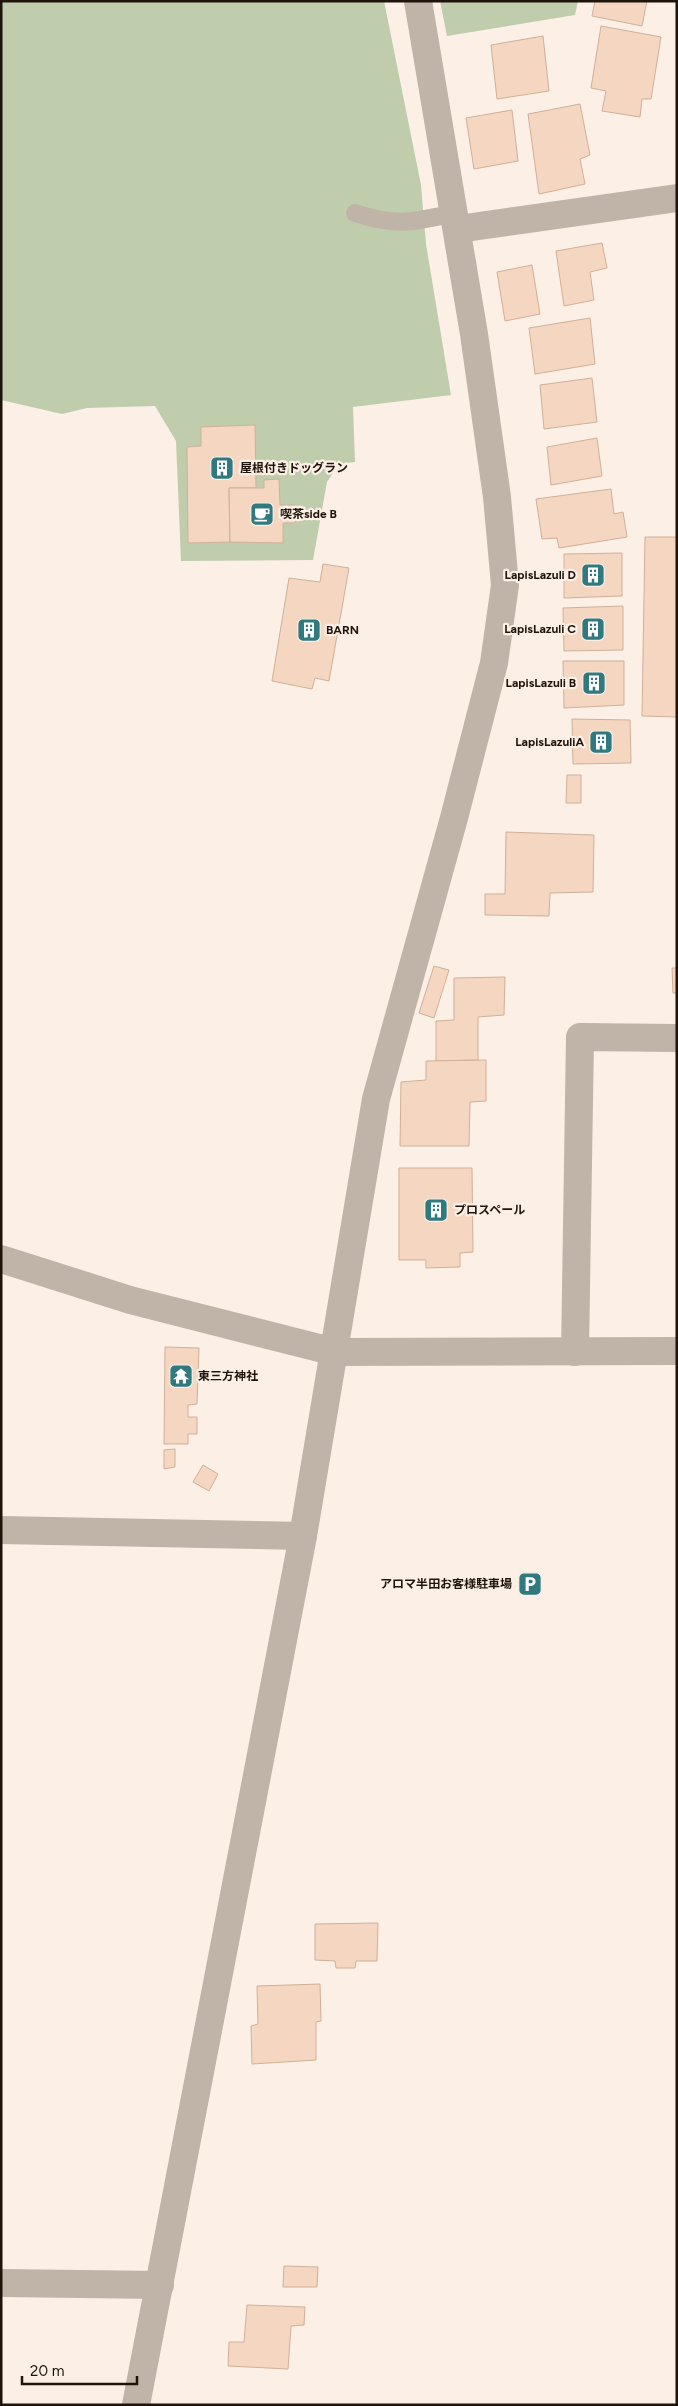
<svg xmlns="http://www.w3.org/2000/svg" width="678" height="2406" font-family="Figtree,'Noto Sans JP',sans-serif">
  <rect width="100%" height="100%" fill="#fcefe6"/>
  <g fill="#c0cdad">
    <polygon points="1,1 384,1 421,185 426,244 451,395 353,407 355,462 339,464 327,482 313,560 181,561 176,441 155,406 87,408 62,414 1,400"/>
    <polygon points="440,1 578,1 575,15 447,36"/>
  </g>
  <g fill="#f5d6c0" stroke="#cfb099">
    <polygon points="595,1 647,1 642,26 592,16"/>
    <polygon points="601,26 661,37 651,99 642,99 640,117 602,111 606,91 591,88"/>
    <polygon points="543,36 549,91 497,99 491,45"/>
    <polygon points="580,104 590,155 580,159 585,184 539,194 528,114"/>
    <polygon points="512,110 518,161 474,169 466,118"/>
    <polygon points="602,243 607,268 590,272 594,300 564,306 556,251"/>
    <polygon points="532,265 540,314 505,321 497,272"/>
    <polygon points="590,318 595,364 535,374 529,328"/>
    <polygon points="592,378 597,422 544,429 540,385"/>
    <polygon points="255,425 256,488 229,488 230,542 188,543 187,447 201,446 201,427"/>
    <polygon points="597,438 602,476 551,485 547,447"/>
    <polygon points="279,479 280,505 295,505 295,523 283,523 283,543 230,542 229,488 264,488 264,480"/>
    <polygon points="611,489 614,514 623,512 627,537 559,548 557,538 542,539 536,499"/>
    <polygon points="645,537 677,537 677,717 642,716"/>
    <polygon points="622,553 622,596 564,598 564,554"/>
    <polygon points="323,564 349,568 329,681 315,678 312,689 272,681 289,578 320,582"/>
    <polygon points="623,606 623,650 564,651 563,608"/>
    <polygon points="563,661 624,661 624,705 564,708"/>
    <polygon points="572,719 630,720 631,763 573,764"/>
    <polygon points="567,775 581,775 581,803 566,803"/>
    <polygon points="506,832 594,835 593,892 550,893 549,916 485,915 485,894 505,894"/>
    <polygon points="434,966 449,970 434,1018 419,1013"/>
    <polygon points="672,968 677,968 677,993 673,993"/>
    <polygon points="505,977 504,1015 478,1017 478,1060 436,1061 436,1021 454,1020 454,978"/>
    <polygon points="486,1060 486,1101 470,1102 469,1146 400,1146 401,1082 426,1080 426,1061"/>
    <polygon points="399,1168 472,1168 473,1252 460,1253 460,1267 426,1268 426,1260 399,1260"/>
    <polygon points="165,1347 199,1348 197,1404 188,1405 188,1417 197,1417 197,1434 188,1434 188,1444 164,1444"/>
    <polygon points="175,1449 175,1467 164,1469 164,1450"/>
    <polygon points="203,1465 218,1474 209,1491 193,1482"/>
    <polygon points="378,1923 377,1961 356,1961 355,1968 336,1968 335,1961 315,1960 315,1924"/>
    <polygon points="320,1984 321,2021 316,2022 316,2060 252,2064 251,2026 258,2024 257,1986"/>
    <polygon points="284,2266 318,2267 317,2287 283,2287"/>
    <polygon points="247,2305 305,2307 304,2325 291,2326 288,2369 228,2366 229,2342 244,2342"/>
  </g>
  <g fill="none" stroke-linecap="round" stroke-linejoin="round">
    <path stroke="#c0b3a8" stroke-width="18" d="M355,213C396,227 414,222 455,213"/>
    <g stroke="#c0b3a8" stroke-width="28">
      <polyline points="458,229 677,198"/>
      <polyline points="575,1352 580,1037 677,1038"/>
      <polyline points="1,2283 160,2285"/>
    </g>
    <g stroke="#c0b3a8" stroke-width="28">
      <polyline points="1,1259 130,1300 335,1352 677,1351"/>
      <polyline points="1,1530 303,1536 376,1099 454,818 494,663 505,585 497,497 474,334 418,1"/>
      <polyline points="136,2405 303,1536"/>
    </g>
  </g>
  <defs>
    <g id="building-square" transform="scale(1.25)"><rect x="-9" y="-9" width="18" height="18" rx="4" fill="#30797f" stroke="#fcefe6"/><path d="M-4-6H4V6H1V3H-1V6H-4ZM-2.5-4.3h1.7v1.8h-1.7ZM.8-4.3h1.7v1.8H.8ZM-2.5-1h1.7V.8h-1.7ZM.8-1h1.7V.8H.8Z" fill="#fff"/></g>
    <g id="cafe-square" transform="scale(1.25)"><rect x="-9" y="-9" width="18" height="18" rx="4" fill="#30797f" stroke="#fcefe6"/><path d="M-5.5-4.5H6V0H3Q3 3.5 0 3.5H-2.5Q-5.5 3.5-5.5 0ZM3-3.2v2h1.7v-2ZM-6 4.5H4V6H-6Z" fill="#fff"/></g>
    <g id="temple-square" transform="scale(1.25)"><rect x="-9" y="-9" width="18" height="18" rx="4" fill="#30797f" stroke="#fcefe6"/><path d="M0-6L5-2H3V0L6.5 2.5H4V6H1.5V3h-3V6H-4V2.5H-6.5L-3 0V-2H-5Z" fill="#fff"/></g>
    <g id="parking-square" transform="scale(1.25)"><rect x="-9" y="-9" width="18" height="18" rx="4" fill="#30797f" stroke="#fcefe6"/><path d="M-3.5-5.5H1a3.5 3.5 0 0 1 0 7H-1V5.5H-3.5ZM-1-3.4V-.6H.8a1.4 1.4 0 0 0 0-2.8Z" fill="#fff"/></g>
  </defs>
  <g fill-rule="evenodd">
    <use href="#building-square" x="222" y="468"/>
    <use href="#cafe-square" x="262" y="514"/>
    <use href="#building-square" x="593" y="575"/>
    <use href="#building-square" x="593" y="629"/>
    <use href="#building-square" x="309" y="630"/>
    <use href="#building-square" x="594" y="683"/>
    <use href="#building-square" x="601" y="742"/>
    <use href="#building-square" x="436" y="1210"/>
    <use href="#temple-square" x="181" y="1376"/>
    <use href="#parking-square" x="530" y="1584"/>
  </g>
  <g text-anchor="middle" dominant-baseline="central" stroke-width="4.5" stroke-linejoin="round" paint-order="stroke">
    <g font-size="12" font-weight="bold" fill="#1f140b" stroke="#fcefe6" text-anchor="start">
      <text x="240" y="468">屋根付きドッグラン</text>
      <text x="280" y="514">喫茶side B</text>
      <text x="576" y="575" text-anchor="end">LapisLazuli D</text>
      <text x="576" y="629" text-anchor="end">LapisLazuli C</text>
      <text x="326" y="630">BARN</text>
      <text x="576" y="683" text-anchor="end">LapisLazuli B</text>
      <text x="584" y="742" text-anchor="end">LapisLazuliA</text>
      <text x="454" y="1210">プロスペール</text>
      <text x="198" y="1376">東三方神社</text>
      <text x="512" y="1584" text-anchor="end">アロマ半田お客様駐車場</text>
    </g>
  </g>
  <rect width="678" height="2406" fill="none" stroke="#1f140b" stroke-width="5"/>
  <path d="M22 2376v8h115v-8" fill="none" stroke="#1f140b" stroke-width="2.5"/>
  <text x="30" y="2376" font-size="15" fill="#1f140b" stroke="#fcefe6" stroke-width="4" paint-order="stroke">20 m</text>
</svg>
